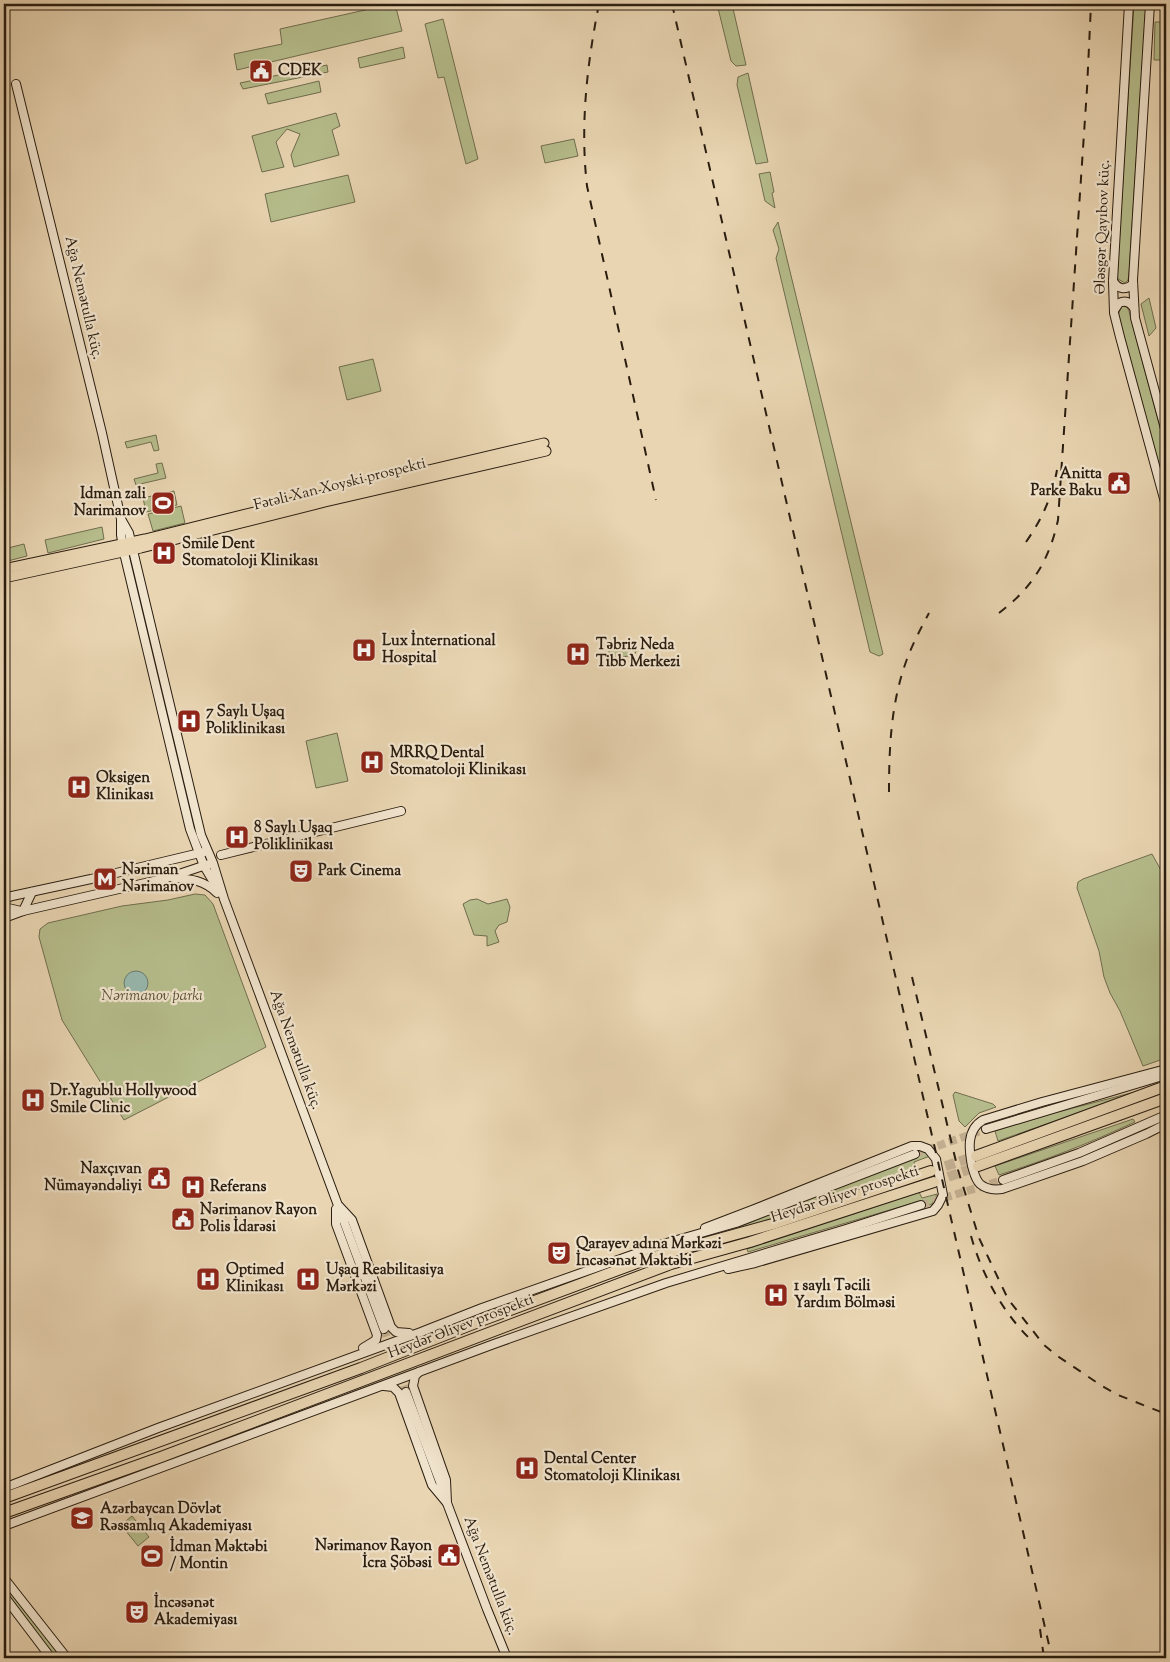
<svg xmlns="http://www.w3.org/2000/svg" width="1170" height="1662" font-family="'Sorts Mill Goudy',serif">
  <rect width="100%" height="100%" fill="#e9d5b2"/>
  <filter id="stains"><feTurbulence type="fractalNoise" baseFrequency=".004" numOctaves="4"/><feColorMatrix values="0 0 0 0 .2 0 0 0 0 .09 0 0 0 0 .02 0 0 0 .5 -.17"/></filter>
  <radialGradient id="worn" r=".72"><stop offset=".6" stop-color="#630" stop-opacity="0"/><stop offset="1" stop-color="#630" stop-opacity=".3"/></radialGradient>
  <g fill="#b6bd8c" stroke="#706d4e">
    <polygon points="392,4 395,4 402,31 237,70 234,54 282,44 280,29"/>
    <polygon points="717,4 732,4 746,65 736,66 731,61"/>
    <polygon points="1134,4 1146,4 1129,274 1128,280 1125,283 1118,279 1117,274"/>
    <polygon points="443,19 478,159 466,164 444,77 438,78 425,24"/>
    <polygon points="1155,22 1166,22 1166,60 1154,60"/>
    <polygon points="403,47 405,58 360,68 358,58"/>
    <polygon points="327,65 328,72 243,89 240,83"/>
    <polygon points="748,73 768,162 756,164 737,85 738,77"/>
    <polygon points="319,81 321,92 268,104 265,94"/>
    <polygon points="336,113 340,126 332,130 339,155 294,167 291,155 300,134 287,129 276,142 284,167 262,172 252,136"/>
    <polygon points="574,139 578,156 545,163 541,146"/>
    <polygon points="770,172 774,192 772,193 775,208 765,201 759,174"/>
    <polygon points="348,175 355,202 271,222 265,194"/>
    <polygon points="778,222 883,654 879,656 870,652 776,258 779,249 773,230"/>
    <polygon points="1149,298 1156,328 1149,336 1141,304"/>
    <polygon points="1122,306 1127,307 1129,311 1166,450 1166,495 1121,330 1118,315"/>
    <polygon points="373,359 381,391 347,400 339,367"/>
    <polygon points="156,435 159,450 154,451 151,442 127,448 125,442"/>
    <polygon points="162,463 166,478 136,485 134,479 158,473 156,464"/>
    <polygon points="174,491 177,505 146,512 143,498"/>
    <polygon points="181,506 185,523 153,531 148,514"/>
    <polygon points="102,527 104,539 48,553 45,540"/>
    <polygon points="24,544 27,556 4,562 4,549"/>
    <polygon points="630,641 635,643 637,650 634,655 611,659 608,647"/>
    <polygon points="337,733 348,781 316,788 306,741"/>
    <polygon points="1152,854 1162,872 1166,874 1166,1058 1143,1066 1120,1011 1110,993 1104,977 1099,951 1077,888 1078,882 1083,879"/>
    <polygon points="195,894 205,895 213,904 266,1047 124,1120 62,1020 39,937 40,929 48,923 122,906 168,900"/>
    <polygon points="477,899 488,904 507,899 510,907 507,922 499,925 495,931 499,942 487,946 487,936 474,935 463,904 470,900"/>
    <polygon points="1146,1089 998,1141 995,1131 1054,1113"/>
    <polygon points="955,1092 993,1104 996,1107 979,1113 965,1127 959,1121 953,1095"/>
    <path d="M1133,1119L1135,1122C1090,1143 1046,1160 999,1175L995,1166Z"/>
    <path d="M915,1149C921,1149 927,1151 930,1156L914,1162L917,1171L739,1229V1227L916,1157Z"/>
    <polygon points="919,1192 922,1198 937,1194 932,1204 923,1208 920,1201 748,1252 747,1249"/>
    <polygon points="132,1516 149,1537 138,1546 121,1525"/>
    <polygon points="4,1582 63,1658 55,1658 4,1592"/>
  </g>
  <circle fill="#97b8ae" stroke="#6b7a6f" cx="136" cy="983" r="12"/>
  <g fill="none" stroke-linecap="round" stroke-linejoin="round">
    <g stroke="#c3b092" stroke-width="8" stroke-dasharray="8 4" stroke-linecap="butt">
      <polyline points="915,1154 986,1129"/>
      <polyline points="921,1205 1003,1180"/>
      <polyline points="384,1329 406,1392"/>
    </g>
    <g stroke="#c3b092" stroke-width="10" stroke-dasharray="10 5" stroke-linecap="butt">
      <polyline points="931,1171 976,1156"/>
      <polyline points="934,1182 978,1166"/>
    </g>
    <g stroke="#2a1d10" stroke-width="10">
      <g id="secondary">
        <polyline points="1129,4 1113,281 1114,313 1120,337 1166,506"/>
        <polyline points="1150,4 1133,280 1135,318 1166,432"/>
        <polyline points="16,84 102,433 121,519 121,535 125,557 190,829 204,866 219,891"/>
        <path d="M1113,281C1118,289 1125,291 1133,284"/>
        <path d="M1115,309L1119,303C1125,300 1130,302 1134,308"/>
        <polyline points="121,519 129,533 131,542 201,835 213,863 224,899 384,1329"/>
        <polyline points="221,855 401,811"/>
        <path d="M173,878C191,879 204,880 217,893"/>
        <polyline points="4,899 12,896 91,879 204,852"/>
        <polyline points="4,907 21,911"/>
        <polyline points="23,911 32,892"/>
        <polyline points="4,918 23,911 167,878 209,864"/>
        <path d="M1166,1069L1042,1102L983,1120C966,1130 969,1150 972,1166C974,1172 975,1179 980,1184C986,1189 995,1190 1002,1189L1083,1161L1146,1134L1166,1124"/>
        <polyline points="986,1129 1166,1075"/>
        <polyline points="1003,1180 1079,1153 1166,1115"/>
        <polyline points="339,1206 352,1220 391,1327 396,1332 409,1333"/>
        <polyline points="336,1209 336,1224 377,1335 376,1340 363,1348"/>
        <polyline points="705,1228 752,1210 912,1146 920,1146 928,1149 936,1159 943,1195 938,1205 933,1211 755,1263 728,1269"/>
        <polyline points="419,1372 415,1376 413,1386 446,1480 447,1503 487,1609 507,1658"/>
        <polyline points="384,1386 393,1387 399,1393 432,1485 447,1503"/>
        <polyline points="406,1392 445,1495"/>
        <polyline points="4,1488 158,1428 421,1332 482,1308 663,1244 736,1223 915,1154"/>
        <polyline points="4,1526 494,1344 666,1283 846,1229 921,1205"/>
        <polyline points="4,1578 67,1658"/>
        <polyline points="4,1596 51,1658"/>
      </g>
    </g>
    <g stroke="#2a1d10" stroke-width="11">
      <g id="primary">
        <polyline points="4,569 145,539 335,492 544,443"/>
        <polyline points="4,578 141,548 325,502 546,451"/>
      </g>
    </g>
    <g stroke="#2a1d10" stroke-width="12">
      <g id="highway">
        <polyline points="976,1156 1166,1086"/>
        <polyline points="978,1166 1166,1098"/>
        <polyline points="4,1498 361,1368 486,1319 653,1257 773,1224 931,1171"/>
        <polyline points="4,1513 161,1457 671,1264 750,1242 934,1182"/>
      </g>
    </g>
    <use href="#secondary" stroke="#f1e4cd" stroke-width="8"/>
    <use href="#primary" stroke="#e9d5b2" stroke-width="9"/>
    <use href="#highway" stroke="#e9d5b2" stroke-width="10"/>
    <g stroke="#2a1d10" stroke-width="2" stroke-dasharray="9 9" stroke-linecap="butt">
      <path d="M599,4C587,64 580,125 587,186L656,500"/>
      <polyline points="672,4 1052,1658"/>
      <path d="M1026,542C1042,519 1052,497 1057,470"/>
      <path d="M999,613C1032,588 1049,561 1058,520L1087,89L1091,4"/>
      <path d="M889,792C889,747 891,702 907,659C913,643 921,628 929,613"/>
      <polyline points="912,977 958,1170 979,1238 1008,1299 1044,1345 1056,1355 1102,1386 1118,1395 1166,1414"/>
      <path d="M971,1236C982,1275 1003,1313 1032,1341"/>
      <polyline points="1040,1629 1044,1658"/>
    </g>
  </g>
  <defs>
    <g id="civic-square" transform="scale(1.25)"><rect x="-9" y="-9" width="18" height="18" rx="4" fill="#8f2418" stroke="#f1e4cd"/><path d="M-.6-6.5H3V-4.5H.6V-3L4-1V1h2V6H-6V1h2V-1L-.6-3ZM-1.2 2.5V6h2.4V2.5Z" fill="#fff"/></g>
    <g id="stadium-square" transform="scale(1.25)"><rect x="-9" y="-9" width="18" height="18" rx="4" fill="#8f2418" stroke="#f1e4cd"/><path d="M0-5a6.5 5 0 1 0 0 10a6.5 5 0 1 0 0-10ZM-3.5-1.8h7v3.6h-7Z" fill="#fff"/></g>
    <g id="hospital-square" transform="scale(1.25)"><rect x="-9" y="-9" width="18" height="18" rx="4" fill="#8f2418" stroke="#f1e4cd"/><path d="M-5-5h3v3.5h4V-5h3V5h-3V1.5h-4V5h-3Z" fill="#fff"/></g>
    <g id="theatre-square" transform="scale(1.25)"><rect x="-9" y="-9" width="18" height="18" rx="4" fill="#8f2418" stroke="#f1e4cd"/><path d="M-5-5.5Q0-4 5-5.5V0Q5 5 0 6Q-5 5-5 0ZM-3.3-2.5H-1v1.5H-3.3ZM1-2.5H3.3v1.5H1ZM-2.8 1Q0 5.5 2.8 1Z" fill="#fff"/></g>
    <g id="metro-square" transform="scale(1.25)"><rect x="-9" y="-9" width="18" height="18" rx="4" fill="#8f2418" stroke="#f1e4cd"/><path d="M-5.5 5V-5H-3L0 0L3-5H5.5V5H3V-.5L0 4L-3-.5V5Z" fill="#fff"/></g>
    <g id="university-square" transform="scale(1.25)"><rect x="-9" y="-9" width="18" height="18" rx="4" fill="#8f2418" stroke="#f1e4cd"/><path d="M0-5L7-2L0 1L-7-2ZM-4 1L0 2.5L4 1V4Q0 6-4 4Z" fill="#fff"/></g>
  </defs>
  <g fill-rule="evenodd">
    <use href="#civic-square" x="261" y="71"/>
    <use href="#civic-square" x="1119" y="483"/>
    <use href="#stadium-square" x="163" y="503"/>
    <use href="#hospital-square" x="164" y="553"/>
    <use href="#hospital-square" x="364" y="650"/>
    <use href="#hospital-square" x="578" y="654"/>
    <use href="#hospital-square" x="189" y="721"/>
    <use href="#hospital-square" x="372" y="762"/>
    <use href="#hospital-square" x="79" y="787"/>
    <use href="#hospital-square" x="237" y="837"/>
    <use href="#theatre-square" x="301" y="871"/>
    <use href="#metro-square" x="105" y="879"/>
    <use href="#hospital-square" x="33" y="1100"/>
    <use href="#civic-square" x="159" y="1178"/>
    <use href="#hospital-square" x="193" y="1187"/>
    <use href="#civic-square" x="183" y="1219"/>
    <use href="#theatre-square" x="559" y="1253"/>
    <use href="#hospital-square" x="208" y="1279"/>
    <use href="#hospital-square" x="308" y="1279"/>
    <use href="#hospital-square" x="776" y="1295"/>
    <use href="#hospital-square" x="527" y="1468"/>
    <use href="#university-square" x="82" y="1518"/>
    <use href="#civic-square" x="449" y="1555"/>
    <use href="#stadium-square" x="152" y="1556"/>
    <use href="#theatre-square" x="137" y="1612"/>
  </g>
  <g text-anchor="middle" dominant-baseline="central" stroke-width="4.5" stroke-linejoin="round" paint-order="stroke">
    <g font-size="15" font-weight="bold" fill="#2a1d10" stroke="#f1e4cd" text-anchor="start">
      <text x="278" y="71">CDEK</text>
      <text x="1102" y="474" text-anchor="end">Anitta<tspan x="1102" dy="17">Parke Baku</tspan></text>
      <text x="146" y="494" text-anchor="end">Idman zali<tspan x="146" dy="17">Narimanov</tspan></text>
      <text x="182" y="544">Smile Dent<tspan x="182" dy="17">Stomatoloji Klinikası</tspan></text>
      <text x="382" y="641">Lux İnternational<tspan x="382" dy="17">Hospital</tspan></text>
      <text x="596" y="645">Təbriz Neda<tspan x="596" dy="17">Tibb Merkezi</tspan></text>
      <text x="206" y="712">7 Saylı Uşaq<tspan x="206" dy="17">Poliklinikası</tspan></text>
      <text x="390" y="753">MRRQ Dental<tspan x="390" dy="17">Stomatoloji Klinikası</tspan></text>
      <text x="96" y="778">Oksigen<tspan x="96" dy="17">Klinikası</tspan></text>
      <text x="254" y="828">8 Saylı Uşaq<tspan x="254" dy="17">Poliklinikası</tspan></text>
      <text x="122" y="870">Nəriman<tspan x="122" dy="17">Nərimanov</tspan></text>
      <text x="318" y="871">Park Cinema</text>
      <text x="50" y="1091">Dr.Yagublu Hollywood<tspan x="50" dy="17">Smile Clinic</tspan></text>
      <text x="142" y="1169" text-anchor="end">Naxçıvan<tspan x="142" dy="17">Nümayəndəliyi</tspan></text>
      <text x="210" y="1187">Referans</text>
      <text x="200" y="1210">Nərimanov Rayon<tspan x="200" dy="17">Polis İdarəsi</tspan></text>
      <text x="576" y="1244">Qarayev adına Mərkəzi<tspan x="576" dy="17">İncəsənət Məktəbi</tspan></text>
      <text x="226" y="1270">Optimed<tspan x="226" dy="17">Klinikası</tspan></text>
      <text x="326" y="1270">Uşaq Reabilitasiya<tspan x="326" dy="17">Mərkəzi</tspan></text>
      <text x="794" y="1286">1 saylı Təcili<tspan x="794" dy="17">Yardım Bölməsi</tspan></text>
      <text x="544" y="1459">Dental Center<tspan x="544" dy="17">Stomatoloji Klinikası</tspan></text>
      <text x="100" y="1509">Azərbaycan Dövlət<tspan x="100" dy="17">Rəssamlıq Akademiyası</tspan></text>
      <text x="432" y="1546" text-anchor="end">Nərimanov Rayon<tspan x="432" dy="17">İcra Şöbəsi</tspan></text>
      <text x="170" y="1547">İdman Məktəbi<tspan x="170" dy="17">/ Montin</tspan></text>
      <text x="154" y="1603">İncəsənət<tspan x="154" dy="17">Akademiyası</tspan></text>
    </g>
    <g font-size="15" fill="#2a1d10" stroke="#f1e4cd">
      <text transform="translate(1103 227) rotate(-88)">Ələsgər Qayıbov küç.</text>
      <text transform="translate(83 298) rotate(77)">Ağa Nemətulla küç.</text>
      <text transform="translate(340 485) rotate(-14)">Fətəli Xan Xoyski prospekti</text>
      <text transform="translate(295 1050) rotate(70)">Ağa Nemətulla küç.</text>
      <text transform="translate(845 1195) rotate(-18)">Heydər Əliyev prospekti</text>
      <text transform="translate(461 1327) rotate(-21)">Heydər Əliyev prospekti</text>
      <text transform="translate(490 1576) rotate(69)">Ağa Nemətulla küç.</text>
    </g>
    <g font-size="15" font-style="italic" fill="#544d35" stroke="#f1e4cd">
      <text x="152" y="996">Nərimanov parkı</text>
    </g>
  </g>
  <rect width="1170" height="1662" fill="none" stroke="#e9d5b2" stroke-width="20"/>
  <rect x="5" y="5" width="1160" height="1652" fill="none" stroke="#2a1d10" stroke-width="2.5"/>
  <rect x="10" y="10" width="1150" height="1642" fill="none" stroke="#2a1d10"/>
  <rect width="100%" height="100%" filter="url(#stains)"/>
  <rect width="100%" height="100%" fill="url(#worn)"/>
</svg>
